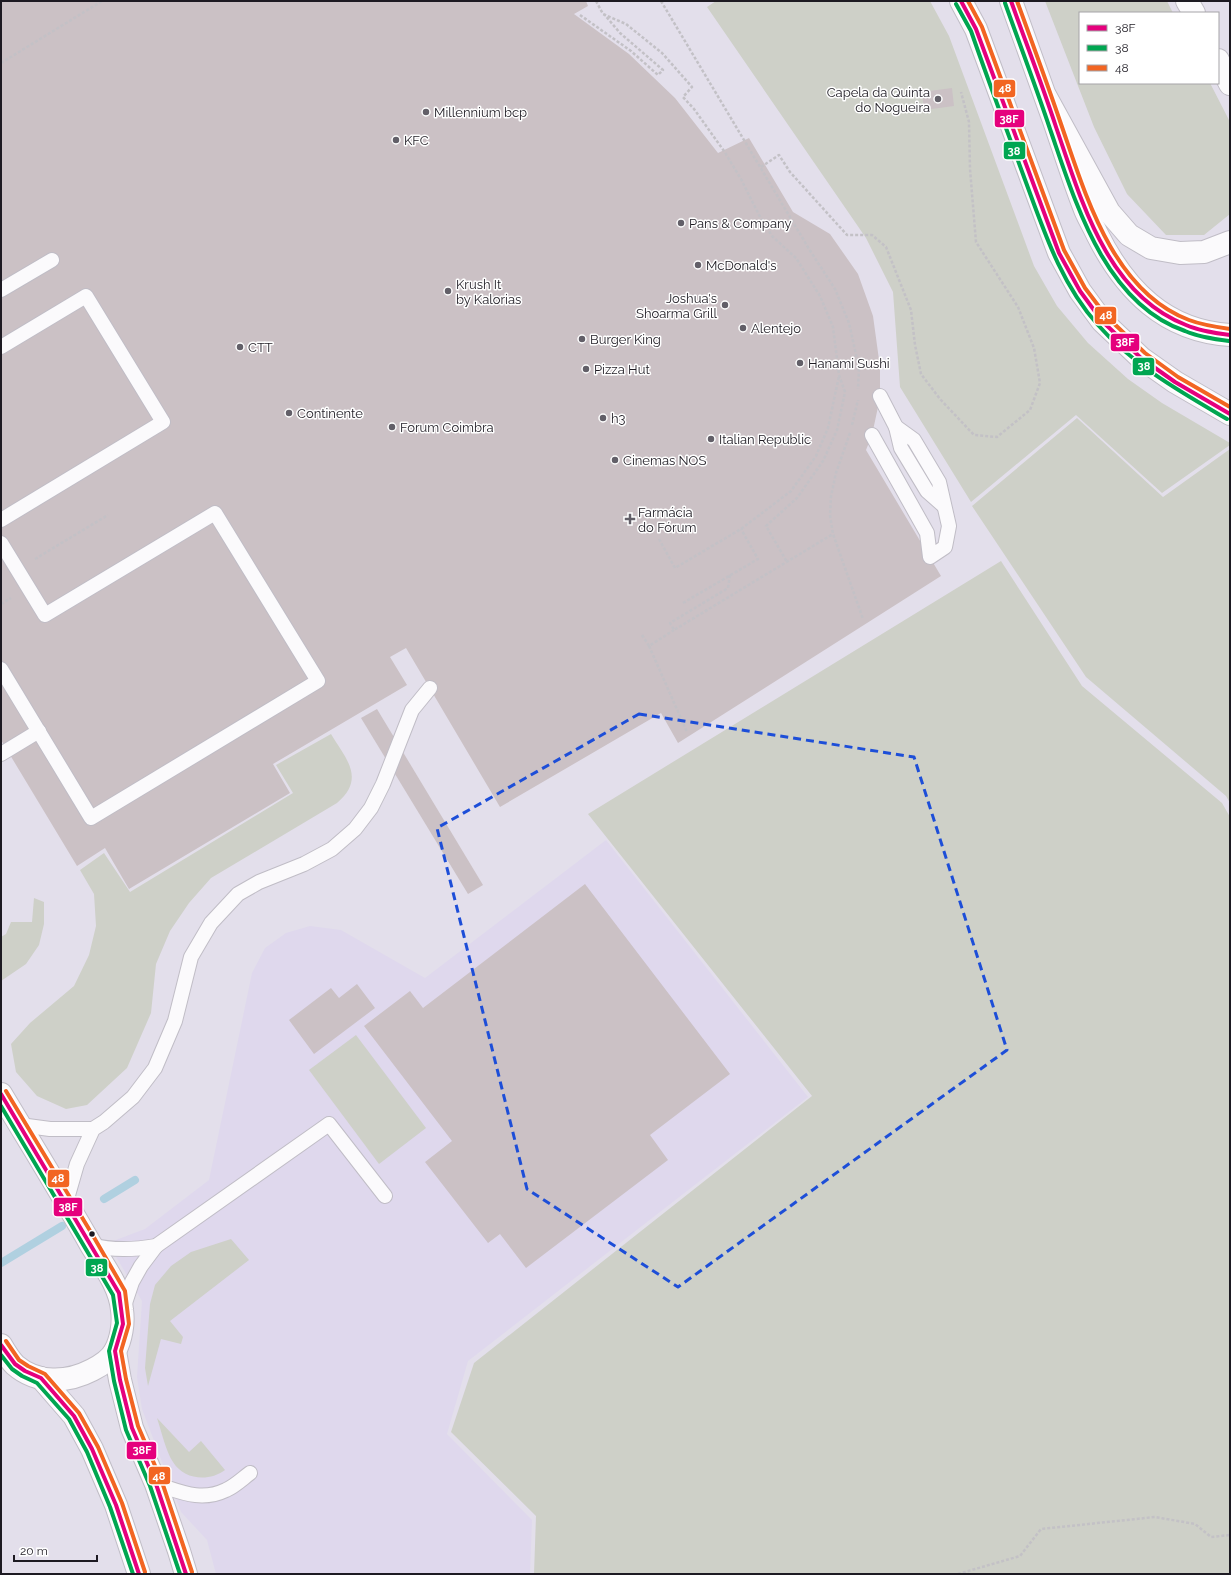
<svg xmlns="http://www.w3.org/2000/svg" width="1231" height="1575" font-family="Raleway,sans-serif">
  <rect width="100%" height="100%" fill="#e3dfeb"/>
  <polygon fill="#dfd8ed" points="606,840 808,1097 468,1361 447,1434 532,1520 530,1574 216,1574 207,1540 181,1512 142,1409 137,1377 142,1301 108,1243 145,1229 209,1180 252,973 265,948 286,933 310,926 341,930 425,978"/>
  <g fill="#ced0c8">
    <polygon points="716,1 930,1 949,36 1034,266 1057,306 1088,343 1128,379 1162,403 1230,443 1230,445 1162,493 1076,415 971,502 900,387 893,292 866,238 707,7"/>
    <polygon points="1045,1 1167,1 1173,13 1080,13 1080,83 1210,83 1230,122 1230,214 1204,235 1166,235 1127,194 1094,127"/>
    <polygon points="1077,418 1163,497 1230,449 1230,803 1226,796 1086,677 972,506"/>
    <polygon points="1001,561 1082,686 1222,803 1230,817 1230,1574 534,1574 536,1516 451,1432 474,1363 812,1096 588,814"/>
    <path d="M331,734C346,759 366,778 337,803L211,878L189,903L170,931L156,964L151,1013L127,1068L87,1105L66,1109L37,1096L16,1072L11,1044L30,1023L74,986L89,955L96,926L94,894L80,870L104,853L130,892L293,793L276,765Z"/>
    <polygon points="34,898 44,902 44,924 39,945 26,964 1,981 1,937 6,934 11,922 32,922"/>
    <polygon points="356,1035 426,1128 379,1164 309,1070"/>
    <polygon points="231,1239 249,1260 170,1321 183,1337 181,1344 161,1339 148,1386 145,1368 150,1304 155,1285 171,1266 191,1252"/>
    <path d="M157,1418L189,1452L201,1441L225,1470C209,1482 184,1480 173,1462C166,1452 161,1430 157,1418Z"/>
  </g>
  <g fill="none" stroke-linecap="round" stroke-linejoin="round">
    <g stroke="#b0d0e0" stroke-width="8">
      <polyline points="104,1199 135,1180"/>
      <polyline points="1,1263 62,1226"/>
    </g>
  </g>
  <g fill="#cbc1c5">
    <polygon points="1,1 586,1 588,6 574,14 629,54 675,98 718,153 749,138 793,212 830,234 858,274 873,316 880,367 880,396 878,407 872,435 866,450 941,576 678,743 661,713 500,807 406,648 390,657 407,685 273,764 290,793 129,889 105,848 77,866 1,740"/>
    <polygon points="952,88 954,106 924,110 922,92"/>
    <polygon points="377,709 483,885 468,894 361,718"/>
    <polygon points="585,884 730,1074 650,1135 668,1160 526,1268 500,1234 488,1243 425,1162 452,1141 364,1026 410,991 423,1008"/>
    <polygon points="357,984 375,1008 314,1054 289,1020 331,988 339,998"/>
  </g>
  <g fill="none" stroke-linecap="round" stroke-linejoin="round">
    <g stroke="#c0bdc6" stroke-width="16">
      <g id="service">
        <polyline points="1,290 52,260"/>
        <polyline points="1,347 86,296 163,422 1,520"/>
        <polyline points="896,427 901,448 927,491 944,506"/>
        <polyline points="872,435 927,533 930,557 945,547 949,526 939,482 914,440 896,427 880,396"/>
        <polyline points="1,543 45,615 215,513 318,681 91,818 1,669"/>
        <polyline points="1,754 39,731"/>
        <polyline points="20,1125 50,1129 93,1129"/>
        <polyline points="66,1202 77,1164 93,1129 104,1122 133,1097 155,1068 175,1021 191,957 211,923 238,894 259,882 304,864 332,849 355,829 371,808 383,784 412,710 430,688"/>
        <path d="M91,1245C113,1251 134,1250 156,1246L329,1124L385,1196"/>
        <polyline points="123,1309 132,1282 141,1266 156,1246"/>
        <path d="M156,1484C181,1492 201,1502 226,1490C235,1486 242,1479 250,1473"/>
      </g>
    </g>
    <g stroke="#c0bdc6" stroke-width="24">
      <g id="tertiary">
        <polyline points="115,1351 120,1380 132,1428 156,1484 179,1551 186,1574"/>
        <polyline points="41,1378 74,1416 92,1449 116,1505 139,1574"/>
      </g>
    </g>
    <g stroke="#c0bdc6" stroke-width="24">
      <g id="secondary">
        <polyline points="961,1 976,29 1059,253 1080,291 1102,321 1141,358 1175,382 1230,414"/>
        <path d="M1011,1C1025,41 1040,81 1054,121C1064,150 1073,179 1084,207C1087,216 1093,225 1097,234C1125,290 1165,331 1230,335"/>
        <path d="M1,1094C31,1144 62,1194 91,1245C103,1265 120,1286 122,1310C124,1323 121,1340 115,1351C110,1360 100,1366 92,1370C67,1383 37,1384 15,1365C9,1359 5,1352 1,1345"/>
      </g>
    </g>
    <g stroke="#c0bdc6" stroke-width="24">
      <g id="trunk">
        <polyline points="1187,1 1194,13"/>
        <polyline points="1218,60 1230,84"/>
        <polyline points="1046,97 1109,212 1129,235 1151,248 1180,253 1204,252 1230,242"/>
      </g>
    </g>
    <g stroke="#c3c1c6" stroke-width="2.5" stroke-dasharray="3 2" stroke-linecap="butt">
      <polyline points="596,1 603,14 626,24 662,53 692,87 683,97 694,109 724,151 741,179 759,215 772,236 796,258 820,296 833,327 839,375 845,392 837,430 823,461 797,498 766,526 787,562"/>
      <polyline points="661,1 809,249 835,289 849,323 859,368 858,389"/>
      <polyline points="580,15 631,51 658,75 663,70 620,33 604,14"/>
      <polyline points="1,63 102,1"/>
      <polyline points="761,167 779,155 790,172 847,235 872,235 886,247 911,310 915,345 921,374 940,399 974,435 997,437 1030,410 1040,383 1034,348 1018,307 976,242 970,169 969,122 961,92"/>
      <polyline points="852,425 858,400"/>
      <polyline points="850,433 836,473 831,496 830,515 833,534 863,619"/>
      <polyline points="659,539 675,568 741,529 791,491 816,456 828,428 839,376"/>
      <polyline points="35,559 108,515"/>
      <polyline points="730,575 728,588 670,623 674,630 833,534"/>
      <polyline points="683,603 758,559 741,529"/>
      <polyline points="1,604 11,598"/>
      <polyline points="642,635 649,646 674,630"/>
      <polyline points="649,646 687,732"/>
      <polyline points="958,1574 1020,1556 1041,1529 1155,1517 1195,1524 1211,1537 1230,1535"/>
    </g>
    <use href="#service" stroke="#fbfafc" stroke-width="14"/>
    <use href="#tertiary" stroke="#fbfafc" stroke-width="22"/>
    <use href="#secondary" stroke="#fbfafc" stroke-width="22"/>
    <use href="#trunk" stroke="#fbfafc" stroke-width="22"/>
    <g stroke="#fff" stroke-width="7">
      <g id="bus-1">
        <polyline points="961,1 976,29 1059,253 1080,291 1102,321 1141,358 1175,382 1230,414"/>
        <path d="M1011,1C1026,43 1042,84 1056,127C1081,199 1106,294 1186,325C1200,331 1215,333 1230,335"/>
        <polyline points="1,1094 119,1293 123,1324 115,1351 120,1380 132,1428 156,1484 186,1574"/>
        <polyline points="1,1345 15,1364 25,1371 41,1378 74,1416 92,1449 116,1505 139,1574"/>
      </g>
    </g>
    <g stroke="#fff" stroke-width="7">
      <g id="bus-2">
        <path d="M1005,3C1020,45 1036,87 1050,129C1075,201 1104,303 1185,331C1199,337 1214,339 1229,341"/>
        <path d="M956,4L971,31C988,80 1006,128 1024,177C1043,228 1060,283 1098,325C1134,366 1181,392 1227,419"/>
        <polyline points="1,1106 113,1295 117,1323 109,1351 114,1381 126,1430 150,1486 180,1574"/>
        <polyline points="1,1355 12,1369 22,1376 37,1383 69,1419 87,1452 110,1507 133,1574"/>
      </g>
    </g>
    <g stroke="#fff" stroke-width="7">
      <g id="bus-3">
        <polyline points="968,1 982,27 1064,250 1085,288 1107,317 1145,353 1178,377 1230,407"/>
        <path d="M1017,1C1032,42 1047,83 1061,124C1085,193 1112,291 1189,320C1202,325 1216,327 1230,329"/>
        <polyline points="6,1091 92,1234 125,1291 129,1324 121,1351 126,1379 138,1426 162,1482 192,1572"/>
        <polyline points="6,1341 19,1360 28,1366 45,1374 79,1413 98,1447 122,1503 145,1572"/>
      </g>
    </g>
    <use href="#bus-1" stroke="#e5007d" stroke-width="4"/>
    <use href="#bus-2" stroke="#00a651" stroke-width="4"/>
    <use href="#bus-3" stroke="#f26522" stroke-width="4"/>
  </g>
  <path fill="none" stroke="#1d4ed8" stroke-width="3" stroke-dasharray="8 5" stroke-linejoin="round" d="M639,714L914,757L1007,1050L678,1287L527,1189L437,828Z"/>
  <g fill="#625f68" stroke="#fff" stroke-width="1.5">
    <circle cx="938" cy="99" r="4"/>
    <circle cx="426" cy="112" r="4"/>
    <circle cx="396" cy="140" r="4"/>
    <circle cx="681" cy="223" r="4"/>
    <circle cx="698" cy="265" r="4"/>
    <circle cx="448" cy="291" r="4"/>
    <circle cx="725" cy="305" r="4"/>
    <circle cx="743" cy="328" r="4"/>
    <circle cx="582" cy="339" r="4"/>
    <circle cx="240" cy="347" r="4"/>
    <circle cx="800" cy="363" r="4"/>
    <circle cx="586" cy="369" r="4"/>
    <circle cx="289" cy="413" r="4"/>
    <circle cx="603" cy="418" r="4"/>
    <circle cx="392" cy="427" r="4"/>
    <circle cx="711" cy="439" r="4"/>
    <circle cx="615" cy="460" r="4"/>
    <path d="M628 513h4v4h4v4h-4v4h-4v-4h-4v-4h4z"/>
  </g>
  <circle fill="#1d1a22" stroke="#fff" stroke-width="1.5" cx="92" cy="1234" r="3.5"/>
  <g text-anchor="middle" dominant-baseline="central" stroke-width="3" stroke-linejoin="round" paint-order="stroke">
    <g font-size="13" fill="#1d1a22" stroke="#fff" text-anchor="start">
      <text x="930" y="92" text-anchor="end">Capela da Quinta<tspan x="930" dy="15">do Nogueira</tspan></text>
      <text x="434" y="112">Millennium bcp</text>
      <text x="404" y="140">KFC</text>
      <text x="689" y="223">Pans &amp; Company</text>
      <text x="706" y="265">McDonald's</text>
      <text x="456" y="284">Krush It<tspan x="456" dy="15">by Kalorias</tspan></text>
      <text x="717" y="298" text-anchor="end">Joshua's<tspan x="717" dy="15">Shoarma Grill</tspan></text>
      <text x="751" y="328">Alentejo</text>
      <text x="590" y="339">Burger King</text>
      <text x="248" y="347">CTT</text>
      <text x="808" y="363">Hanami Sushi</text>
      <text x="594" y="369">Pizza Hut</text>
      <text x="297" y="413">Continente</text>
      <text x="611" y="418">h3</text>
      <text x="400" y="427">Forum Coimbra</text>
      <text x="719" y="439">Italian Republic</text>
      <text x="623" y="460">Cinemas NOS</text>
      <text x="638" y="512">Farmácia<tspan x="638" dy="15">do Fórum</tspan></text>
    </g>
  </g>
  <g stroke="#fff" stroke-width="1.5">
    <rect x="993" y="79" width="23" height="19" rx="4" fill="#f26522"/>
    <rect x="994" y="109" width="31" height="19" rx="4" fill="#e5007d"/>
    <rect x="1003" y="141" width="23" height="19" rx="4" fill="#00a651"/>
    <rect x="1094" y="306" width="23" height="19" rx="4" fill="#f26522"/>
    <rect x="1110" y="333" width="30" height="19" rx="4" fill="#e5007d"/>
    <rect x="1132" y="357" width="23" height="19" rx="4" fill="#00a651"/>
    <rect x="47" y="1169" width="23" height="19" rx="4" fill="#f26522"/>
    <rect x="53" y="1197" width="30" height="20" rx="4" fill="#e5007d"/>
    <rect x="85" y="1258" width="23" height="19" rx="4" fill="#00a651"/>
    <rect x="126" y="1441" width="31" height="19" rx="4" fill="#e5007d"/>
    <rect x="148" y="1466" width="23" height="19" rx="4" fill="#f26522"/>
  </g>
  <g font-size="11" text-anchor="middle" font-weight="bold" fill="#fff">
    <text x="1005" y="92">48</text>
    <text x="1009" y="123">38F</text>
    <text x="1014" y="155">38</text>
    <text x="1106" y="319">48</text>
    <text x="1125" y="346">38F</text>
    <text x="1144" y="370">38</text>
    <text x="58" y="1182">48</text>
    <text x="68" y="1211">38F</text>
    <text x="97" y="1272">38</text>
    <text x="142" y="1454">38F</text>
    <text x="159" y="1480">48</text>
  </g>
  <rect width="1231" height="1575" fill="none" stroke="#1d1a22" stroke-width="4"/>
  <rect x="1079" y="12" width="140" height="72" fill="#ffffff" stroke="#a5a3a7"/>
  <rect x="1087" y="25" width="20" height="6" fill="#e5007d" stroke="#a5a3a7"/>
  <text x="1115" y="32" font-size="12" fill="#1d1a22">38F</text>
  <rect x="1087" y="45" width="20" height="6" fill="#00a651" stroke="#a5a3a7"/>
  <text x="1115" y="52" font-size="12" fill="#1d1a22">38</text>
  <rect x="1087" y="65" width="20" height="6" fill="#f26522" stroke="#a5a3a7"/>
  <text x="1115" y="72" font-size="12" fill="#1d1a22">48</text>
  <path d="M14 1555v6h83v-6" fill="none" stroke="#1d1a22" stroke-width="2"/>
  <text x="20" y="1555" font-size="12" fill="#1d1a22" stroke="#ffffff" stroke-width="3" paint-order="stroke">20 m</text>
</svg>
